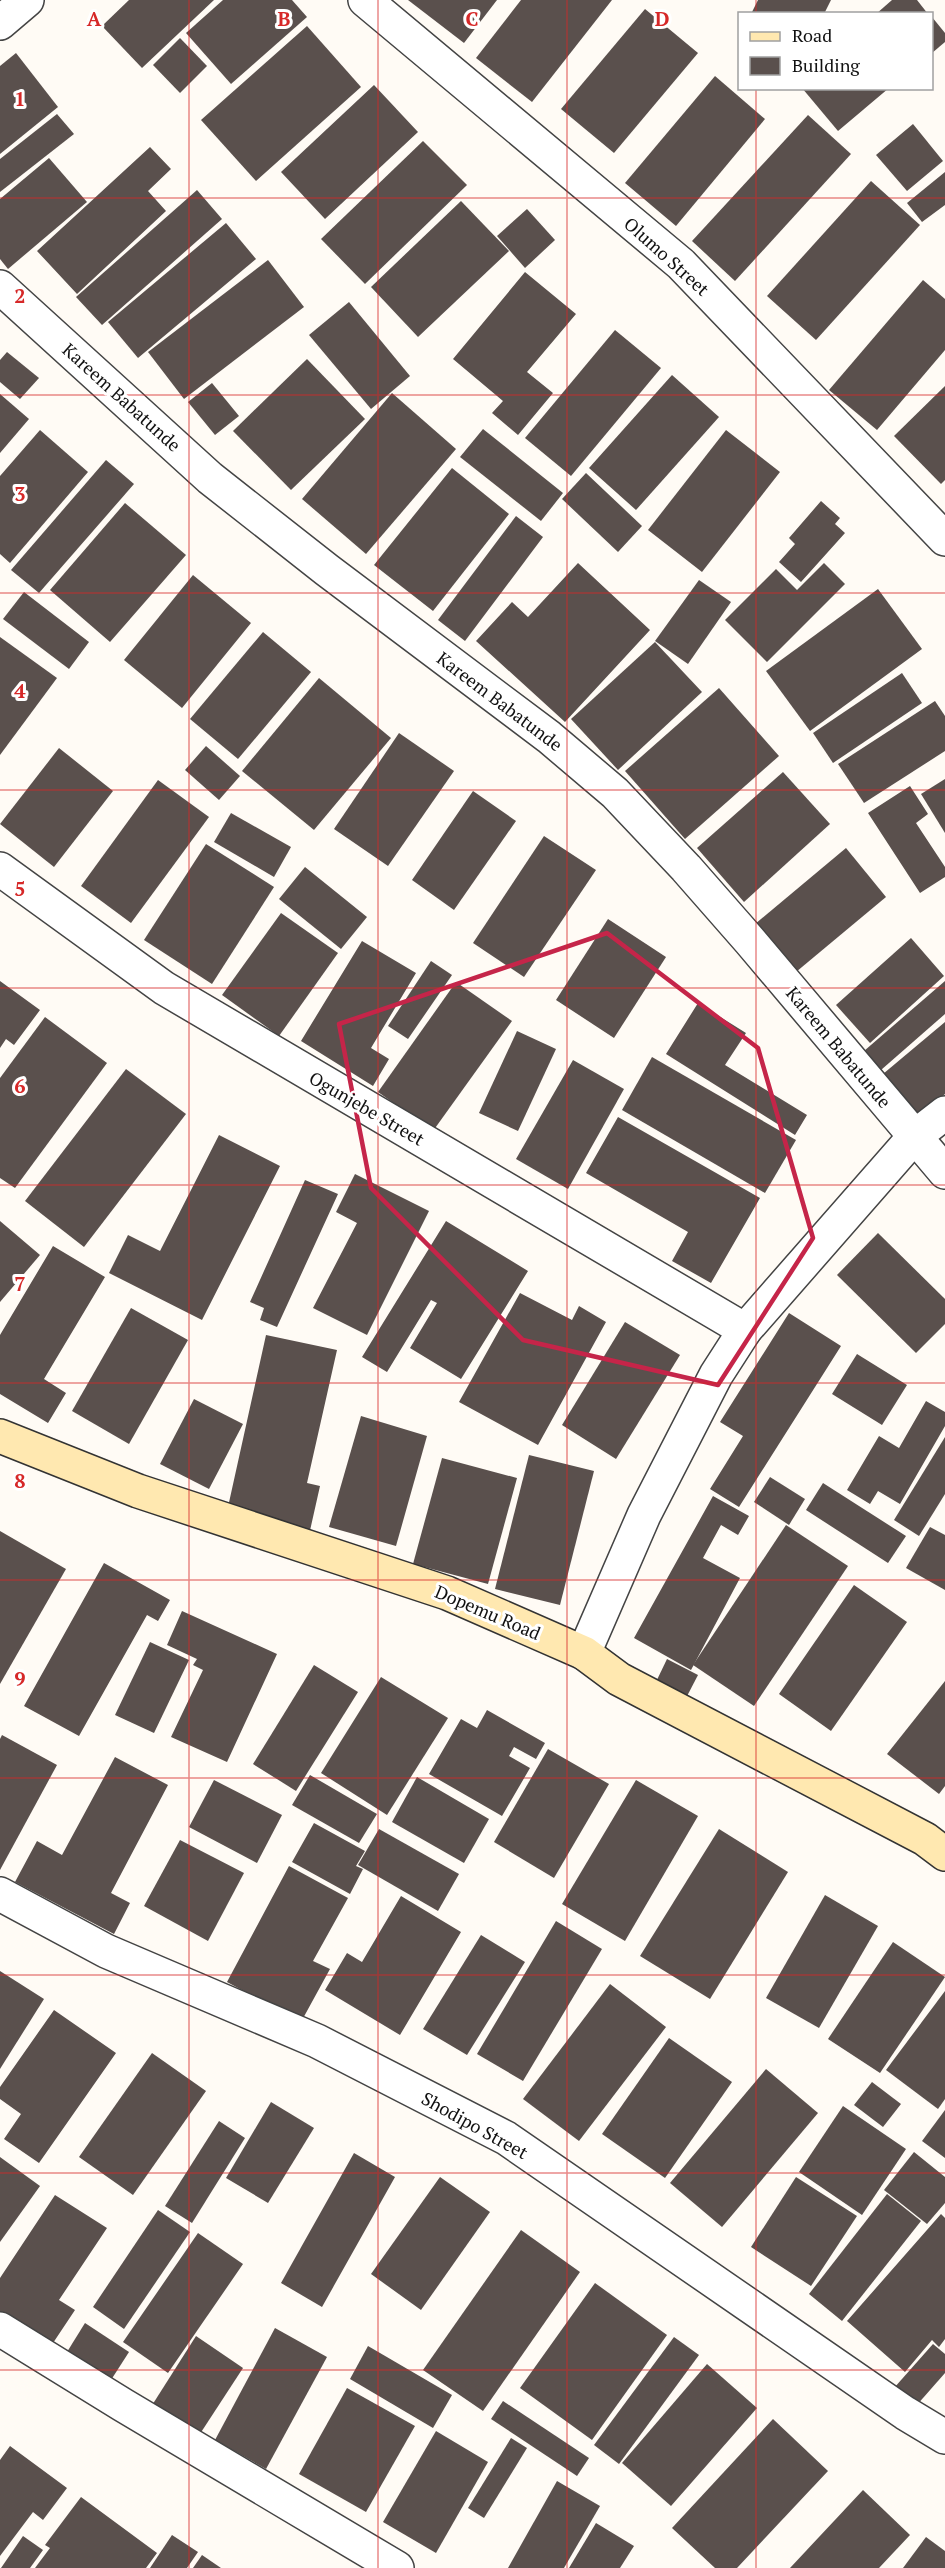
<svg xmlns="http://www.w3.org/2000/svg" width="945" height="2568" font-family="'PT Serif',serif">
  <rect width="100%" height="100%" fill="#fffbf5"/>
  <g fill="#5a504d">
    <polygon points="129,0 214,0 142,68 102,26"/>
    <polygon points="223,0 292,0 307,17 231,84 186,33"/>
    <polygon points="408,0 497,0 464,43"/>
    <polygon points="521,0 612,0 532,102 476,58"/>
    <polygon points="758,0 831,0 824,14 751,14"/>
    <polygon points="892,0 917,0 928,14 876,14"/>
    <polygon points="645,9 698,53 614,153 561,109"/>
    <polygon points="932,17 945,33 945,42 932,53"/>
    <polygon points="307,26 361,87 256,181 201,120"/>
    <polygon points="180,38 207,66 180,93 153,65"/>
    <polygon points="16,53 58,107 0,154 0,66"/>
    <polygon points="715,76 765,119 676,226 625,183"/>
    <polygon points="374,85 418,132 325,219 281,172"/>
    <polygon points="802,88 889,88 838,131"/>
    <polygon points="57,114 74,134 0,192 0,159"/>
    <polygon points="808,115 851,154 735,281 692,241"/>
    <polygon points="913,124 943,161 907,191 876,155"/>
    <polygon points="423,141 467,185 365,284 321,239"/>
    <polygon points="150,147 171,169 148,191 166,211 77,294 37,251"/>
    <polygon points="49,158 87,202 8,269 0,259 0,199"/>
    <polygon points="945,172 945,205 922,222 907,203"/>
    <polygon points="871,181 920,225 816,340 767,296"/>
    <polygon points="197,190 222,219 102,325 76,297"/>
    <polygon points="461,201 509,251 418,337 371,287"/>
    <polygon points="527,209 555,240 525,268 497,236"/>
    <polygon points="226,223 256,259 138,358 108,322"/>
    <polygon points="268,260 304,307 184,399 148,352"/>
    <polygon points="525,272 576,314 527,372 553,393 518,435 492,413 503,401 453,359"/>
    <polygon points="923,280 945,299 945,350 877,430 829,390"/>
    <polygon points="349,302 410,376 371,409 309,335"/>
    <polygon points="615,330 661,368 571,476 525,438"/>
    <polygon points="7,352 39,378 20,399 0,382 0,360"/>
    <polygon points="307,359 365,419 291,490 233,431"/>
    <polygon points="672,375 719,417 636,510 589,468"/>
    <polygon points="212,383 239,416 215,435 188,402"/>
    <polygon points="945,386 945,480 941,484 894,436"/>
    <polygon points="392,393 456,449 366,554 302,499"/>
    <polygon points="0,394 29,419 0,453"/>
    <polygon points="483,429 563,493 541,521 460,457"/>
    <polygon points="40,430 88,472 10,563 0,554 0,476"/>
    <polygon points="726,430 780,472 702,572 648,530"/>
    <polygon points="106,460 134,484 39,593 11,570"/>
    <polygon points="452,468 509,514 433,611 374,565"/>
    <polygon points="586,473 642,526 618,552 562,499"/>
    <polygon points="821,501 840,518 835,524 845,533 801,582 779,562 795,544 789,538"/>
    <polygon points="125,503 186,555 110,642 50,590"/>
    <polygon points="516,516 543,537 465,641 438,620"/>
    <polygon points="578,563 650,630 565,722 476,641 512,602 528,617"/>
    <polygon points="824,563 845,584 767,662 725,620 776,569 797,590"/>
    <polygon points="193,575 251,623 182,708 124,660"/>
    <polygon points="699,580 731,602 688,664 655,641"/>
    <polygon points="878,589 922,649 810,731 766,671"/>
    <polygon points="24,592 89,642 69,669 3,619"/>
    <polygon points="263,632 311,672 238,759 190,719"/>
    <polygon points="0,637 57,678 0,755"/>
    <polygon points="655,642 702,692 618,770 571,719"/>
    <polygon points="902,673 922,703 833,763 813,733"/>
    <polygon points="319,678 391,738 314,830 242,771"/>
    <polygon points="719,688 779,756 685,839 625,771"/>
    <polygon points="935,701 945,716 945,751 864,803 838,764"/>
    <polygon points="399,733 454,771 388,866 334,829"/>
    <polygon points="206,746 240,776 219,800 185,770"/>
    <polygon points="59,748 113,791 54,867 0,824"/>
    <polygon points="783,772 830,824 744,902 697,848"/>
    <polygon points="945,779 945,833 921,794"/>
    <polygon points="158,780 209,817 131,923 81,886"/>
    <polygon points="910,786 928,814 916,823 945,867 945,877 920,893 868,813"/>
    <polygon points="473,791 516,821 454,910 412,880"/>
    <polygon points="231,813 291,847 274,877 214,842"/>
    <polygon points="544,836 596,870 524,977 473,943"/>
    <polygon points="206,844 274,887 212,984 144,940"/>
    <polygon points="846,848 886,897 796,972 755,924"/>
    <polygon points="305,867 367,917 341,949 279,899"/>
    <polygon points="281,913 338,953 279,1036 222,995"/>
    <polygon points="608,919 666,957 614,1038 556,1000"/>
    <polygon points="911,938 944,976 870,1043 836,1005"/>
    <polygon points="362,941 416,973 371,1048 389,1059 373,1086 301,1041"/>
    <polygon points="431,961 452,975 408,1039 388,1026"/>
    <polygon points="0,981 40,1010 14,1045 6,1039 0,1048"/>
    <polygon points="945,981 945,1014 881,1070 864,1051"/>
    <polygon points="456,982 512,1021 433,1131 378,1092"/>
    <polygon points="698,1003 746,1033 725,1065 807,1115 795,1135 666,1054"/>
    <polygon points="45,1017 107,1063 15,1188 0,1178 0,1078"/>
    <polygon points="945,1022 945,1094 918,1117 883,1074"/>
    <polygon points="517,1031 556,1049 518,1131 479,1113"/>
    <polygon points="652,1057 796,1140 765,1193 622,1110"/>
    <polygon points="573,1060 624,1089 568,1189 516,1159"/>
    <polygon points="126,1069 186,1114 84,1247 25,1201"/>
    <polygon points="618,1117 760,1198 711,1283 672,1261 688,1232 586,1173"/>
    <polygon points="219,1135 280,1166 202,1320 109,1273 128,1235 160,1251"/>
    <polygon points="355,1174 429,1211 367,1335 313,1308 357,1223 336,1212"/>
    <polygon points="305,1180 338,1194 277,1327 260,1320 264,1308 250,1302"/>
    <polygon points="0,1221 40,1255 0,1302"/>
    <polygon points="446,1221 528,1271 461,1379 410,1348 437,1303 431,1300 387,1372 362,1357"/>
    <polygon points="878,1233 945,1299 945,1324 916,1353 837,1275"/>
    <polygon points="53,1246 105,1277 44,1379 66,1393 48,1423 0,1394 0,1335"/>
    <polygon points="520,1293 572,1320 579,1306 606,1322 538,1445 459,1402"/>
    <polygon points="131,1308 188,1340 129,1444 72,1411"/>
    <polygon points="789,1313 841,1346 739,1507 710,1489 743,1436 720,1422"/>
    <polygon points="625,1322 680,1355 616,1459 562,1425"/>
    <polygon points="266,1335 337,1350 307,1483 320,1486 309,1535 226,1516"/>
    <polygon points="857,1354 907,1385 882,1425 832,1394"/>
    <polygon points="194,1399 243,1424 209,1489 160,1464"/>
    <polygon points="926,1401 945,1412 945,1426 900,1504 878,1491 870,1504 847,1490 879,1436 899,1448"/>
    <polygon points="361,1416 427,1436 396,1546 329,1527"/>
    <polygon points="945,1437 945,1494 919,1536 894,1520"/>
    <polygon points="529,1455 594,1471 560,1605 495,1589"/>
    <polygon points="442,1458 517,1478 488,1584 413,1564"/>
    <polygon points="770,1477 805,1499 789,1525 754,1502"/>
    <polygon points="823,1483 906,1536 888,1563 806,1510"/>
    <polygon points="713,1496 749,1516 738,1535 721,1525 703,1558 740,1578 691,1670 634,1638"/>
    <polygon points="786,1525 848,1566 754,1706 693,1665"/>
    <polygon points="930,1527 945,1535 945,1590 906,1568"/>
    <polygon points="0,1531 66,1569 0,1684"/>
    <polygon points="104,1563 170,1600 158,1621 147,1615 79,1736 24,1706"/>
    <polygon points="854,1585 907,1622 831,1731 779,1694"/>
    <polygon points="182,1611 277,1654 227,1762 171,1737 203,1670 193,1665 197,1659 167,1645"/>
    <polygon points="150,1642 189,1660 154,1733 115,1715"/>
    <polygon points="667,1659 698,1675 685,1700 655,1684"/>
    <polygon points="314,1665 358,1692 296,1791 253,1764"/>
    <polygon points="381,1677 448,1718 387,1815 321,1773"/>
    <polygon points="945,1681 945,1786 939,1794 887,1754"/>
    <polygon points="487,1710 545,1743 536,1759 514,1747 509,1756 530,1768 502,1816 429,1774 461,1719 477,1728"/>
    <polygon points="2,1735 57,1765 0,1870 0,1739"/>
    <polygon points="548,1749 609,1784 554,1878 494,1842"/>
    <polygon points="115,1757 168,1785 111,1893 130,1903 114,1934 15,1882 37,1841 62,1855"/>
    <polygon points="310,1775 377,1814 359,1843 292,1805"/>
    <polygon points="417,1777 489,1819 464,1863 392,1822"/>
    <polygon points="214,1780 282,1815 257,1863 189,1827"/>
    <polygon points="636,1780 698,1816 625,1941 562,1904"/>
    <polygon points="314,1823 365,1851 356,1866 363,1869 350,1894 292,1862"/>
    <polygon points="379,1829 459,1874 438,1911 358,1865"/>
    <polygon points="719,1829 788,1872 710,1999 640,1956"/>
    <polygon points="180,1840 244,1873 208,1941 144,1906"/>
    <polygon points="289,1866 348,1898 313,1961 330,1969 301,2022 227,1982"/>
    <polygon points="825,1895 878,1926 819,2028 766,1998"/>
    <polygon points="401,1896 461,1932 400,2035 325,1990 347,1953 362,1962"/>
    <polygon points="556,1921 602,1949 523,2081 477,2054"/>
    <polygon points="481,1935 525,1962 467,2055 423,2029"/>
    <polygon points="893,1942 945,1977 880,2073 828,2039"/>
    <polygon points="0,1971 44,1999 0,2069"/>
    <polygon points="610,1984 666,2027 579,2141 523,2099"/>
    <polygon points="945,1991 945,2099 938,2109 886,2070"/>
    <polygon points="54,2010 116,2053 39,2163 4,2139 21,2114 0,2099 0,2087"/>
    <polygon points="669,2038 732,2082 665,2178 602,2134"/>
    <polygon points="152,2053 206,2091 133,2195 79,2157"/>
    <polygon points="766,2069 818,2113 722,2227 670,2183"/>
    <polygon points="872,2082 901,2104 883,2127 854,2105"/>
    <polygon points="271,2102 314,2128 268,2203 226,2178"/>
    <polygon points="843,2106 906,2149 862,2215 799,2172"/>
    <polygon points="945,2110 945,2158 922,2141"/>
    <polygon points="219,2121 245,2138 192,2223 165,2206"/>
    <polygon points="914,2152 945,2177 945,2203 927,2224 884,2190"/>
    <polygon points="354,2153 395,2177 322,2307 281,2283"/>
    <polygon points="0,2157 40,2186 0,2242"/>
    <polygon points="440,2177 490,2212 421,2310 371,2274"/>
    <polygon points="796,2177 857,2216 811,2286 751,2247"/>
    <polygon points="887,2194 921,2221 842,2321 809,2294"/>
    <polygon points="55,2195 107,2228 59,2300 75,2310 51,2346 0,2312 0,2278"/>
    <polygon points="158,2210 190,2232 124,2329 93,2307"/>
    <polygon points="941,2214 945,2218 945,2339 939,2347 932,2340 905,2372 847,2321"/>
    <polygon points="521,2230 580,2272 483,2411 423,2370"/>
    <polygon points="198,2233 243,2264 168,2373 123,2342"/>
    <polygon points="595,2283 667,2335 592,2440 520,2388"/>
    <polygon points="85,2323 129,2352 111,2380 67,2352"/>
    <polygon points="275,2328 327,2357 266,2469 215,2440"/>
    <polygon points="196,2336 243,2368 196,2440 149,2410"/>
    <polygon points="674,2337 699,2355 619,2464 594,2445"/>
    <polygon points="933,2344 945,2354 945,2373 916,2406 894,2388"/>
    <polygon points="368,2346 452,2395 433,2428 350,2379"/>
    <polygon points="707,2364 757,2408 671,2506 622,2463"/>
    <polygon points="347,2388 415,2426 366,2512 299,2474"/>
    <polygon points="503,2401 589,2458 577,2476 491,2419"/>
    <polygon points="773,2419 828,2471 737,2568 715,2568 672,2528"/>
    <polygon points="436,2431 488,2462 436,2553 383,2522"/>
    <polygon points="511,2438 527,2448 484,2518 468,2508"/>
    <polygon points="10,2446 67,2488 43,2520 33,2512 0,2556 0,2460"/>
    <polygon points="557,2481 600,2506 564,2568 508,2568"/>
    <polygon points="863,2490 910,2535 879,2568 790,2568"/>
    <polygon points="81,2497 157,2553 146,2568 35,2568 50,2548 45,2545"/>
    <polygon points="596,2523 634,2546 620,2568 569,2568"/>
    <polygon points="172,2535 198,2552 187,2568 150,2568"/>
    <polygon points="23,2536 43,2550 30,2568 1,2568"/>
    <polygon points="926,2537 945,2551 945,2568 903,2568"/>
    <polygon points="202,2555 221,2568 193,2568"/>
  </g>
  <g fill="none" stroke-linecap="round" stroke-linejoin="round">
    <g stroke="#444" stroke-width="36">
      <g id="street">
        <polyline points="365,0 681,264 945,539"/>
        <polyline points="0,23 27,0"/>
        <polyline points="0,287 210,478 327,570 549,737 615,793 686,868 750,941 945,1172"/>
        <polyline points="0,869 164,988 745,1330"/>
        <polyline points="584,1653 644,1515 716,1375 745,1330 914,1137 945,1113"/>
        <polyline points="0,1894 106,1951 317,2041 506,2138 905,2413 945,2437"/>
        <polyline points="0,2329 123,2405 397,2568"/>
      </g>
    </g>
    <g stroke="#333" stroke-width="36">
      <polyline id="secondary" points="0,1436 138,1491 447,1593 584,1653 619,1679 925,1839 945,1854"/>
    </g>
    <use href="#street" stroke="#fff" stroke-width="33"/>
    <use href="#secondary" stroke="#ffe8b0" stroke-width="33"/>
  </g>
  <path fill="none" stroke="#c52549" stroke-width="4.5" stroke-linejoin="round" d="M607,933L758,1048L813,1238L718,1385L523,1340L371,1188L339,1024Z"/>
  <path fill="none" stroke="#d62828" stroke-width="1.5" stroke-opacity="0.55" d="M189,0V2568M378,0V2568M567,0V2568M756,0V14M756,88V2568M0,198H945M0,395H945M0,593H945M0,790H945M0,988H945M0,1185H945M0,1383H945M0,1580H945M0,1778H945M0,1975H945M0,2173H945M0,2370H945"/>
  <g text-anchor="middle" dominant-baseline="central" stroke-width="6" stroke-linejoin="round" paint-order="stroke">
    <g font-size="18" fill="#111" stroke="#fff">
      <text transform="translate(667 256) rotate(42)">Olumo Street</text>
      <text transform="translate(122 397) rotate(42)">Kareem Babatunde</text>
      <text transform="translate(500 701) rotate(37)">Kareem Babatunde</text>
      <text transform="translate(839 1047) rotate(50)">Kareem Babatunde</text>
      <text transform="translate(367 1108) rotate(30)">Ogunjebe Street</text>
      <text transform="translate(488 1612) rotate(23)">Dopemu Road</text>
      <text transform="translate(475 2125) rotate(29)">Shodipo Street</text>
    </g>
  </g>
  <g font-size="20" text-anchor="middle" font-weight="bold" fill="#d62828" stroke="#fff" stroke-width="6" stroke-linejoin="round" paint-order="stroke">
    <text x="94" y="26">A</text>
    <text x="284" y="26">B</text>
    <text x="472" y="26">C</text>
    <text x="662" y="26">D</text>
    <text x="20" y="106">1</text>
    <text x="20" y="303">2</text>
    <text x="20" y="501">3</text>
    <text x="20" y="698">4</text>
    <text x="20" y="896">5</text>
    <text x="20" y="1093">6</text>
    <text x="20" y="1291">7</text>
    <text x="20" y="1488">8</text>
    <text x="20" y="1686">9</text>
  </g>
  <rect x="738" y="12" width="195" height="78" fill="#ffffff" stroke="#a0a0a0" stroke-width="1.5"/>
  <rect x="750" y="32" width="30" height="9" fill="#ffe8b0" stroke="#a0a0a0" stroke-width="1.5"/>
  <text x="792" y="42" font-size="18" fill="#111111">Road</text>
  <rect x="750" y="57" width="30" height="18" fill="#5a504d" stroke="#a0a0a0" stroke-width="1.5"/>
  <text x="792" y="72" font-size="18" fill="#111111">Building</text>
</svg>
